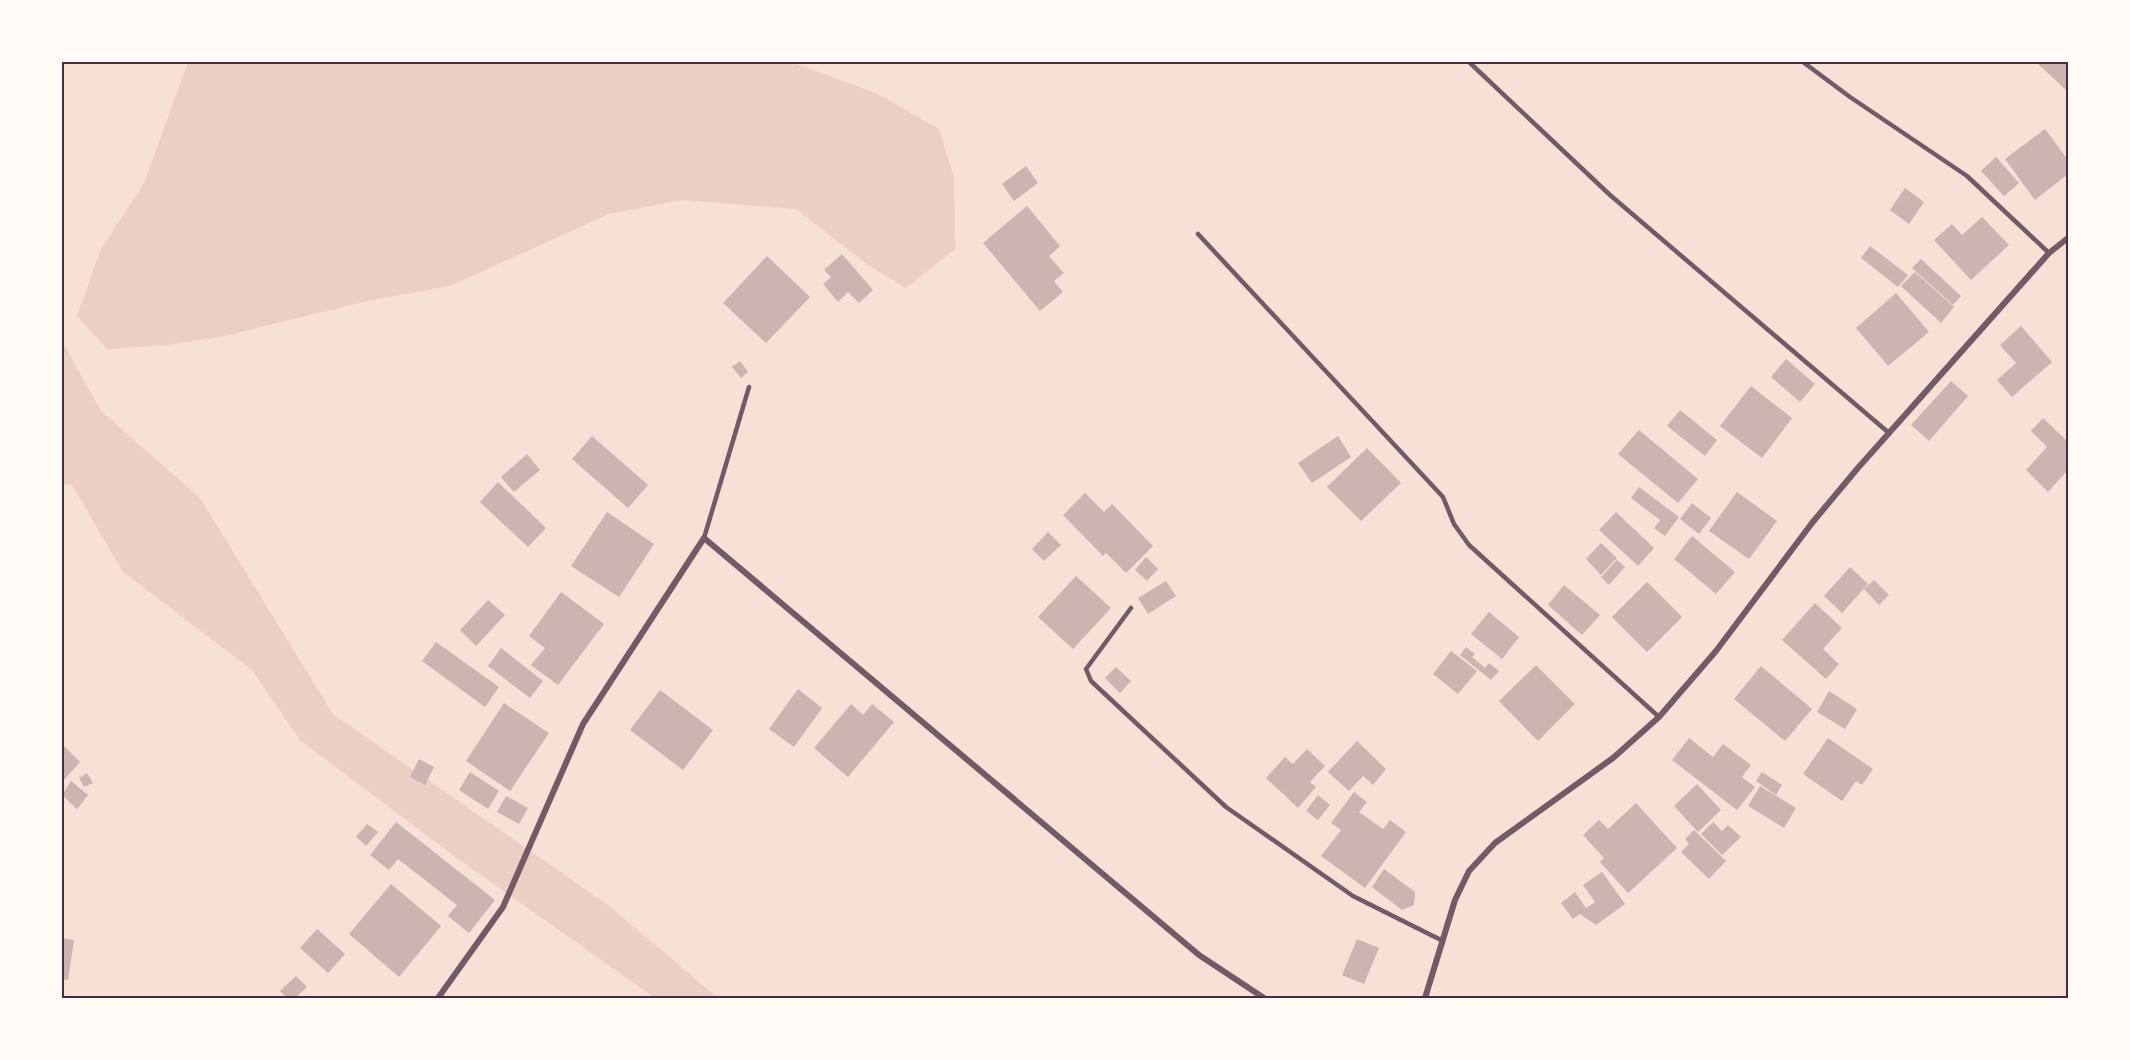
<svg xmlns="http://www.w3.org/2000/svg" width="2130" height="1060" font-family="'PT Sans Narrow',sans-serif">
  <rect width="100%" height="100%" fill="#f7e1d7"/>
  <g fill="#ebcfc5">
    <polygon points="188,62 791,62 876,93 939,129 954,177 955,249 906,288 868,265 796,209 682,200 609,214 450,286 367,301 225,336 167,345 107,349 77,316 101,249 144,183"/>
    <polygon points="62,341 101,411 200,498 333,714 608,905 718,998 655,998 454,856 300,740 252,670 123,572 72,485 62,484"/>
  </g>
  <g fill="#ccb4b1">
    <polygon points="2036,62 2068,62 2068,89 2067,91"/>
    <polygon points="2045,129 2068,160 2068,174 2035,200 2005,159"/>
    <polygon points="1996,157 2019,183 2004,196 1981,171"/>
    <polygon points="1026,166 1038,183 1014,201 1002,184"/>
    <polygon points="1905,188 1924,202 1909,224 1890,210"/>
    <polygon points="1027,206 1060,246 1049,256 1064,273 1054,281 1063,292 1040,311 983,243"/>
    <polygon points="1982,217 2009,245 1971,280 1934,240 1952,224 1962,235"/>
    <polygon points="1870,246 1908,275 1898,287 1861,258"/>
    <polygon points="842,254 873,290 859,303 848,292 838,302 823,284 831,277 824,270"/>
    <polygon points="767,256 810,297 766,343 723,303"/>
    <polygon points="1921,259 1961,296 1953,305 1912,268"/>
    <polygon points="1915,272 1954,307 1941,323 1901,286"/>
    <polygon points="1896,293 1929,332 1888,366 1856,328"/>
    <polygon points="2021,326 2052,362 2012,397 1997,380 2016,363 2000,345"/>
    <polygon points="1786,359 1815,384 1800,402 1771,377"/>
    <polygon points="740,361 748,372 741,378 732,367"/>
    <polygon points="1951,381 1968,396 1929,441 1911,425"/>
    <polygon points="1751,386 1792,418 1762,458 1720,426"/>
    <polygon points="1680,410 1717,440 1705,456 1667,426"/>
    <polygon points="2043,418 2068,442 2068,470 2048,492 2026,470 2047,447 2031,431"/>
    <polygon points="1639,430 1698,479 1678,503 1618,454"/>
    <polygon points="592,436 648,485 628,508 572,459"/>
    <polygon points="1338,436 1351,457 1312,483 1298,463"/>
    <polygon points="1367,448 1401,483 1361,521 1327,487"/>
    <polygon points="527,454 540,470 514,492 501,477"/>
    <polygon points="498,482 546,528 528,547 480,502"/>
    <polygon points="1639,487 1679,517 1665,536 1654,528 1660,520 1631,498"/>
    <polygon points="1737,492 1777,521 1749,559 1709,531"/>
    <polygon points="1085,493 1104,512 1112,504 1153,546 1126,573 1106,553 1103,556 1063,515"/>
    <polygon points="1692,503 1711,518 1699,534 1680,519"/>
    <polygon points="607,512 654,544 619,597 571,566"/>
    <polygon points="1616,512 1654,548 1638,566 1599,530"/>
    <polygon points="1048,532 1061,545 1044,561 1032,549"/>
    <polygon points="1692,536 1735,572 1716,594 1674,559"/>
    <polygon points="1601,543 1617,558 1601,575 1586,559"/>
    <polygon points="1146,557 1158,569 1147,581 1135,570"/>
    <polygon points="1617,560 1625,567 1609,585 1601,577"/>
    <polygon points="1850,567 1868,584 1842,613 1824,596"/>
    <polygon points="1076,576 1111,608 1073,649 1038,617"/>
    <polygon points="1874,580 1889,595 1879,605 1864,589"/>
    <polygon points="1166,581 1176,596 1148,614 1138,598"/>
    <polygon points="1647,582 1682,617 1647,652 1612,617"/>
    <polygon points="1564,585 1600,615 1582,635 1548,605"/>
    <polygon points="561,592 604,624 558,685 531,665 545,648 529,636"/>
    <polygon points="488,600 505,615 476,646 460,630"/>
    <polygon points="1815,603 1842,628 1823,649 1839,664 1826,679 1782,640"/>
    <polygon points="1489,612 1519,637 1502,659 1471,634"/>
    <polygon points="436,642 499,687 485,707 422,661"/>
    <polygon points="1466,647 1475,654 1472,657 1485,668 1489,663 1499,671 1491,680 1460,655"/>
    <polygon points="501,648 543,681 530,698 488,666"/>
    <polygon points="1451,651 1477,671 1458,694 1433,674"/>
    <polygon points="1536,665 1575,704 1538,741 1499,701"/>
    <polygon points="1761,666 1812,709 1785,741 1734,699"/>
    <polygon points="1116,667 1131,681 1120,693 1105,678"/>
    <polygon points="798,689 822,708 794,747 769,729"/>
    <polygon points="660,690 713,730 683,770 630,730"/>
    <polygon points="1829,691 1857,709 1845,729 1817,712"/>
    <polygon points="504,703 549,733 510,791 466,761"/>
    <polygon points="851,704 863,715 872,704 894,722 848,777 814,748"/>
    <polygon points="1689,738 1713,757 1723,744 1751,765 1742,777 1755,787 1737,810 1672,760"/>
    <polygon points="1828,738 1873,769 1862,785 1856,781 1842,801 1803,774"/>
    <polygon points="1357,741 1386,769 1373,785 1363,776 1349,791 1328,772"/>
    <polygon points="62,744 80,762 63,781 62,779"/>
    <polygon points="1307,749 1325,766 1310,782 1316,787 1298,808 1266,778 1285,757 1293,764"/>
    <polygon points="419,759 434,767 425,785 410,777"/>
    <polygon points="470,772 499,791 488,809 459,790"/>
    <polygon points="1762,772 1782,785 1776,795 1756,781"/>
    <polygon points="87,773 93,783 84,787 79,778"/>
    <polygon points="71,781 88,795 77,809 62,795"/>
    <polygon points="1697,784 1721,810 1698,832 1674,806"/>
    <polygon points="1760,786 1796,808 1784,828 1748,806"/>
    <polygon points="1354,792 1367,802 1359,812 1383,829 1390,820 1406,832 1365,888 1321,856 1341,830 1331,823"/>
    <polygon points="1318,795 1330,805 1318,820 1306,811"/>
    <polygon points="506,796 528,808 519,824 497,812"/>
    <polygon points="1636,803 1677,848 1628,893 1600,862 1604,858 1583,835 1599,820 1608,829"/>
    <polygon points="396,822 495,900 469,933 448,916 457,905 398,859 389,870 370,855"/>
    <polygon points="1713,822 1722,831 1728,825 1741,837 1722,855 1701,834"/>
    <polygon points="367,824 378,832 366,846 356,837"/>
    <polygon points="1694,830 1726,861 1709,879 1681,852 1689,844 1685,839"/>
    <polygon points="1384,869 1415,892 1414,905 1402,910 1372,887"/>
    <polygon points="1602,872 1625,904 1596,925 1580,914 1573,919 1561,903 1575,892 1586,908 1595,902 1583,885"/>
    <polygon points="391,884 441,926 399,977 349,934"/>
    <polygon points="317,929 345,954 328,973 300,948"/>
    <polygon points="62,938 74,940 68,980 62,979"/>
    <polygon points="1357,939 1379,948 1364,984 1342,975"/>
    <polygon points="296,976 307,987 295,998 287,998 280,991"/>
  </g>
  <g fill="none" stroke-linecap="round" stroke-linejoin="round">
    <g stroke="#755966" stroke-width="4.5">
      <polyline points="1469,62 1610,195 1889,433"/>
      <polyline points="1803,62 1850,97 1967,176 2049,253"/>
      <polyline points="1198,234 1443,497 1454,524 1469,545 1659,717"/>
      <polyline points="704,538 749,387"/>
      <polyline points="1131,608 1086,669 1091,681 1226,807 1353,896 1443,941"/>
    </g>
    <g stroke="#755966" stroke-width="6">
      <polyline points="438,998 503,907 583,724 704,538 1199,955 1264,998"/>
      <polyline points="1425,998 1455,900 1469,871 1495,843 1613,758 1659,717 1716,651 1812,523 1857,469 2049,253 2068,238"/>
    </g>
  </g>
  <rect width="2130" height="1060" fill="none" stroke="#fffaf5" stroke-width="126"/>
  <rect x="63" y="63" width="2004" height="934" fill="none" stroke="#4a2c40" stroke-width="2"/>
</svg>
